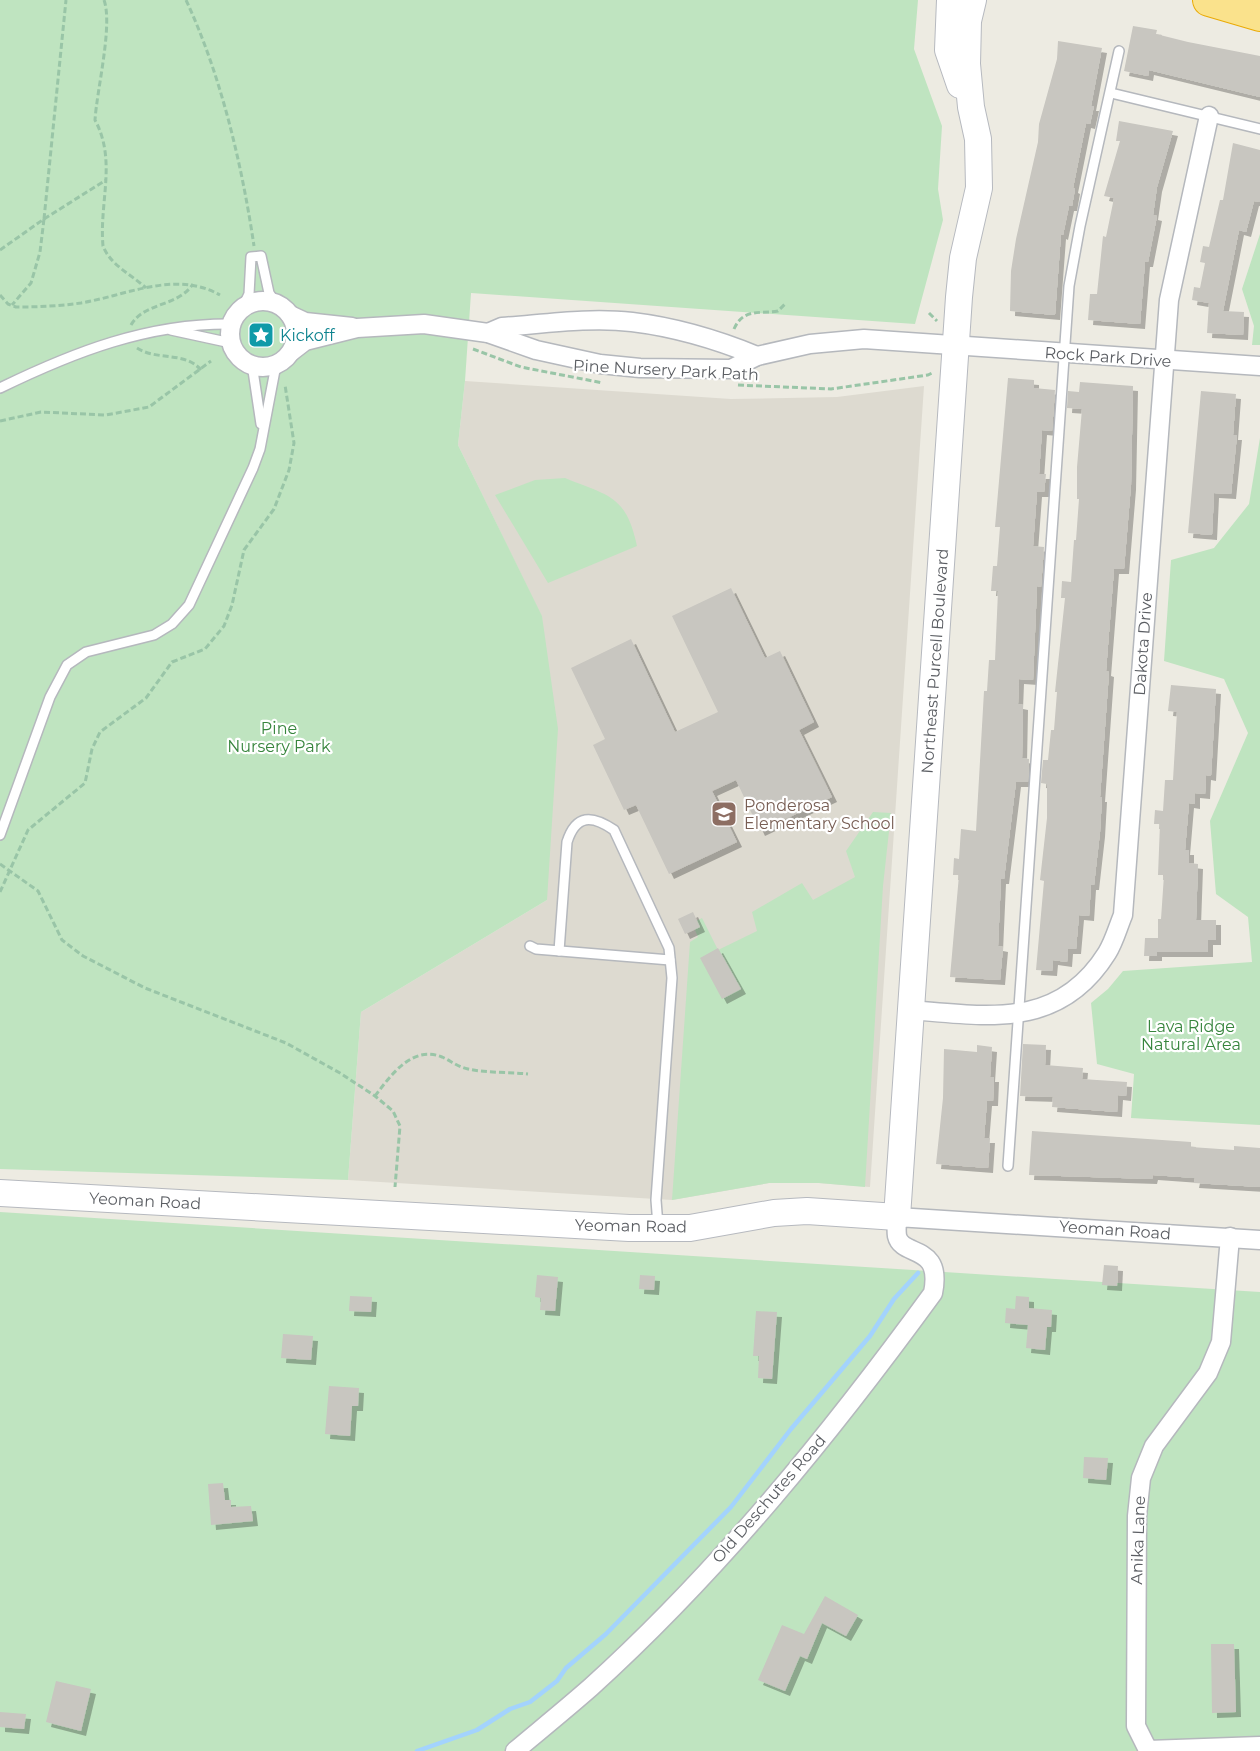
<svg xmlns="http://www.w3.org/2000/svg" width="1260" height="1751" font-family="Montserrat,sans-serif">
  <defs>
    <filter id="shadow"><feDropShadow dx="5" dy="5" stdDeviation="0" flood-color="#0004"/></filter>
  </defs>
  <rect width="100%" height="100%" fill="#edebe2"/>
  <polygon fill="#dddad0" points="465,381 731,399 837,397 924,386 870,1187 819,1183 769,1183 672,1200 348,1180 361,1012 547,900 542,617 458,445"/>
  <g fill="#bfe4c0">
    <polygon points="0,0 918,0 914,49 942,126 938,189 943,220 915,324 471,293 465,381 458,445 542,616 558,729 547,900 361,1012 348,1180 0,1169"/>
    <polygon points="1260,234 1260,345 1252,345 1254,326 1242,289"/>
    <polygon points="1260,438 1260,1125 1131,1118 1134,1074 1097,1064 1091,1003 1108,989 1123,971 1252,962 1248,917 1216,894 1210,821 1248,733 1224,679 1164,661 1171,560 1214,548 1249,504"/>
    <path d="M565,478C609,496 626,495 637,546L548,583L495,495L535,480Z"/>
    <polygon points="873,812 891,813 883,886 865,1187 819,1183 769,1183 672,1200 690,942 698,937 692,923 702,918 718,950 757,931 752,912 802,883 813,900 855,877 846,851"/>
    <polygon points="0,1212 1260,1292 1260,1751 0,1751"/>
  </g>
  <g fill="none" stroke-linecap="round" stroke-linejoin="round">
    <polyline stroke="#a3d3fd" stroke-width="4.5" points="417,1751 477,1730 510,1709 530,1702 557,1681 566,1668 606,1634 731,1507 791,1429 870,1336 894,1299 918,1273"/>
  </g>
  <g fill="#c8c6c0" filter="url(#shadow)">
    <polygon points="1133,26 1157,30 1156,34 1188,42 1260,56 1260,97 1149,70 1148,76 1124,71"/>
    <polygon points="1058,41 1102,48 1091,106 1094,106 1090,124 1086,123 1073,188 1075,189 1072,206 1069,206 1063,235 1061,234 1055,315 1010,311 1011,271 1016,239 1038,142 1039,124 1057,59"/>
    <polygon points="1119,121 1173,131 1157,187 1153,215 1157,216 1148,262 1145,262 1140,324 1088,320 1090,294 1097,294 1103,236 1106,237 1114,198 1104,196 1120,141 1116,141"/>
    <polygon points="1233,143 1260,150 1260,202 1254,201 1246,232 1239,230 1223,311 1244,312 1243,335 1207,333 1209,303 1192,300 1194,287 1200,288 1205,263 1200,262 1203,246 1209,247 1220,200 1223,200"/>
    <polygon points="1008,378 1034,380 1034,388 1055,390 1052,431 1042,430 1039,474 1046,474 1044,492 1037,492 1033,546 1044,547 1041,587 1037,586 1033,680 1019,679 1018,704 1023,705 1022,758 1029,759 1028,782 1016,782 1004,879 1001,879 998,946 1003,947 1000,980 950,977 959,875 953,875 954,858 959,859 961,829 976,831 984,691 987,691 989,660 995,660 998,591 991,591 993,566 997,566 1000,527 995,527"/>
    <polygon points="1080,382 1133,386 1131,485 1124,569 1114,569 1106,671 1109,672 1100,797 1102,797 1100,832 1094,885 1091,885 1089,916 1079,915 1076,949 1068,949 1067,962 1053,960 1052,971 1036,970 1044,881 1040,880 1047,818 1047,784 1041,783 1043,760 1048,760 1051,730 1054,730 1057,692 1055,692 1065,598 1061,598 1062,581 1071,582 1074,540 1076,540 1079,499 1077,499 1077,467 1082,409 1067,408 1068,391 1079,392"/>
    <polygon points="1201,391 1236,394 1233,435 1237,435 1231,494 1214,493 1212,535 1188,533"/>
    <polygon points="731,588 765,658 780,651 814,722 799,730 832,797 760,831 736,780 712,791 737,842 669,874 636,805 624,810 593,745 605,739 571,668 631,639 675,732 718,712 672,616"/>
    <polygon points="1171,685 1216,689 1211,776 1206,775 1205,794 1195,793 1195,804 1189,803 1185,850 1189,850 1189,863 1198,864 1196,920 1216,920 1216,940 1208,940 1208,952 1157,952 1157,956 1144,956 1145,938 1158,938 1158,919 1161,919 1164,875 1158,875 1160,824 1154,824 1155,810 1163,811 1165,780 1173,780 1177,712 1168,711"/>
    <polygon points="693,912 700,927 685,934 678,919"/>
    <polygon points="718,948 741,989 722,999 700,958"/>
    <polygon points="1023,1044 1046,1045 1045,1065 1083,1068 1082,1079 1127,1082 1126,1096 1118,1095 1117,1112 1052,1107 1053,1097 1020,1096"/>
    <polygon points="977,1045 992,1047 990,1077 994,1077 993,1101 987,1101 984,1138 990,1138 988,1168 936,1164 943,1098 944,1049 977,1052"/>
    <polygon points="1032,1131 1191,1142 1191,1147 1234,1150 1234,1146 1260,1148 1260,1187 1194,1183 1195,1178 1153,1175 1152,1179 1029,1175"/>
    <polygon points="1104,1265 1118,1266 1117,1286 1102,1285"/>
    <polygon points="537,1275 558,1277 555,1311 540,1310 541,1298 535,1297"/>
    <polygon points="640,1275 655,1276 654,1290 639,1289"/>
    <polygon points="350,1296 372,1297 371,1312 349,1311"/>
    <polygon points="1016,1296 1029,1297 1029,1308 1052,1310 1051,1327 1047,1327 1045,1350 1026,1348 1028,1325 1005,1323 1006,1308 1015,1309"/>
    <polygon points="756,1311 777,1312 772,1379 758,1378 759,1356 753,1356"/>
    <polygon points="283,1334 313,1336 311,1360 281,1358"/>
    <polygon points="329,1386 359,1388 358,1406 352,1406 350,1436 325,1434"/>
    <polygon points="1084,1457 1108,1458 1106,1480 1083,1478"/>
    <polygon points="223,1483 225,1500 231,1500 231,1507 251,1506 253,1521 211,1525 208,1484"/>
    <polygon points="825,1596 858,1615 846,1636 822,1623 807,1659 800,1656 785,1691 758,1680 782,1625 804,1634"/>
    <polygon points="1211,1644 1234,1644 1236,1712 1212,1713"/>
    <polygon points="56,1681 91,1689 81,1731 46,1722"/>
    <polygon points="0,1712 26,1714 24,1729 0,1727"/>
  </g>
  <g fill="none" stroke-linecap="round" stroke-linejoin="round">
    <g stroke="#b5b8bd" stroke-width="12">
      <g id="lane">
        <polyline points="1111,93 1260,129"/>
        <polyline points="242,309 249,294 251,257 261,256 269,293 276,304"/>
        <polyline points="171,330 231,343"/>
        <polyline points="252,364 261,424"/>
        <path d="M0,388C74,352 148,323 232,324"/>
        <polyline points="0,835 50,697 67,665 86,652 154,635 172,624 189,605 253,468 260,449 276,365"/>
        <polyline points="530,946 536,949 670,960"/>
        <path d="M559,951L567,842C576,814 592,815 614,830L669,948L672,978L656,1200L658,1226"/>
        <polyline points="1008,1166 1069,286 1080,226 1119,51"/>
      </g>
    </g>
    <g stroke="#b5b8bd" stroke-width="21">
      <g id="street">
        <circle cx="263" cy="334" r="33"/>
        <polyline points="290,315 305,322 352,327"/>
        <path d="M488,333L502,327C544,324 589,317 632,322C674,327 718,340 757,356"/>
        <polyline points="292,351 305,341 357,328 424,324 488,333 536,350 600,364 640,368 731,369 757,356 810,344 864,339 1260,366"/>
        <path d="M911,1010C987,1016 1059,1030 1107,953C1114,942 1118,927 1123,915L1169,300L1209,116"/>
        <polyline points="1230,1237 1221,1342 1208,1373 1154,1446 1141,1478 1137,1516 1136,1726 1148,1750 1260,1746"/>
        <path d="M515,1751C540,1730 566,1709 591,1687C720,1570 831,1433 933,1293C943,1243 902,1258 897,1236C896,1230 897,1222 897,1217L1260,1240"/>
      </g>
    </g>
    <g stroke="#b6b9bf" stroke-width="28">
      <g id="secondary">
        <polyline points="950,0 948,50 960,85"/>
        <polyline points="0,1193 629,1228 690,1228 774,1213 807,1211 897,1217 959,297 963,258 979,188 978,139 971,107 967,64 968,21 973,0"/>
      </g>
    </g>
    <g stroke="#eaaa05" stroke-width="34">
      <polyline id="highway" points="1209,0 1260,15"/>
    </g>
    <g stroke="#99c5a7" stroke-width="3" stroke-dasharray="6 3" stroke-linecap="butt">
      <path d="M104,0C113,25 97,89 95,120C117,161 99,202 103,246C111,266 131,274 146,288"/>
      <path d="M186,0C221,75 242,165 254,246"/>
      <polyline points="44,219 66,0"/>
      <polyline points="44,219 106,180"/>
      <polyline points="0,250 44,219 40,252 31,283 12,305"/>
      <path d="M0,295L8,304L16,307C38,307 60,306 81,303C128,295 175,270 220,295"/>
      <polyline points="929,313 937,321"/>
      <path d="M131,325C144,302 178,307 193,284"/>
      <path d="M734,329C743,308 760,314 778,311L785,304"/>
      <path d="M137,348C157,361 185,351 201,370"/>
      <polyline points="473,349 521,367 603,383"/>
      <polyline points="738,385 831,389 928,375 934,372"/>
      <polyline points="0,421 41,412 106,415 149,407 211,361"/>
      <polyline points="0,864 38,891 62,940 83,956 145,988 286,1043 340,1073 375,1096 393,1111 400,1126 395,1187"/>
      <polyline points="0,892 28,830 85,783 92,749 100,732 146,698 172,662 205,649 224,626 232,605 244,550 274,509 289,470 294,443 285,385"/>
      <path d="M375,1096C391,1075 412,1045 442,1057C451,1061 458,1067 468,1069C487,1073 509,1072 528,1074"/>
    </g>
    <use href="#lane" stroke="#fff" stroke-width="9"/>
    <use href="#street" stroke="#fff" stroke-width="18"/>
    <use href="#secondary" stroke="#fff" stroke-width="26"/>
    <use href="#highway" stroke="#fae28c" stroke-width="32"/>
  </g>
  <defs>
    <g id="sight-square" transform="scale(1.35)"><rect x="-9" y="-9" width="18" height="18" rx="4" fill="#0f9aa8" stroke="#fff"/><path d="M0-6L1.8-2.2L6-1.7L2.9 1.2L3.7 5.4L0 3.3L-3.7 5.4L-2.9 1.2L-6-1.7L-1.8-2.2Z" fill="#fff"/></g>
    <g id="school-square" transform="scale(1.35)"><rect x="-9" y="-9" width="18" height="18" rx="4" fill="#8d6e63" stroke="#fff"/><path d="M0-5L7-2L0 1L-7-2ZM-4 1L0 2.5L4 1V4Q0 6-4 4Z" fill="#fff"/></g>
  </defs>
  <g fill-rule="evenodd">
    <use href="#sight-square" x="261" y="335"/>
    <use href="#school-square" x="724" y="814"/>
  </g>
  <g text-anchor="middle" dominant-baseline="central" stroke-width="4.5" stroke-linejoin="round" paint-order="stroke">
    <g font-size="16" fill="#0d838f" stroke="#fff" text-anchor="start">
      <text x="280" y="335">Kickoff</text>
    </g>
    <g font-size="16" fill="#5b5e63" stroke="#fff">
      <text transform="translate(1108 357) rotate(4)">Rock Park Drive</text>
      <text transform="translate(666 370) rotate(3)">Pine Nursery Park Path</text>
      <text transform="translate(1143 644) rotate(-86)">Dakota Drive</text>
      <text transform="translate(935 661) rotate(-86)">Northeast Purcell Boulevard</text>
      <text transform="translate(145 1201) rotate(3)">Yeoman Road</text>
      <text transform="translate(631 1226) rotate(1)">Yeoman Road</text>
      <text transform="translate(1115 1230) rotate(4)">Yeoman Road</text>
      <text transform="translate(769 1499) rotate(-49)">Old Deschutes Road</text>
      <text transform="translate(1138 1540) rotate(-88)">Anika Lane</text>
    </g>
    <g font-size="16" fill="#37853d" stroke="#fff">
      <text x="279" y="728">Pine<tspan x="279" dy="18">Nursery Park</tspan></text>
      <text x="1191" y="1026">Lava Ridge<tspan x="1191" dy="18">Natural Area</tspan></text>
    </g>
    <g font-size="16" fill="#785e54" stroke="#fff" text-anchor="start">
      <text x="744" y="805">Ponderosa<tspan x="744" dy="18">Elementary School</tspan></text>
    </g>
  </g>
</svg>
